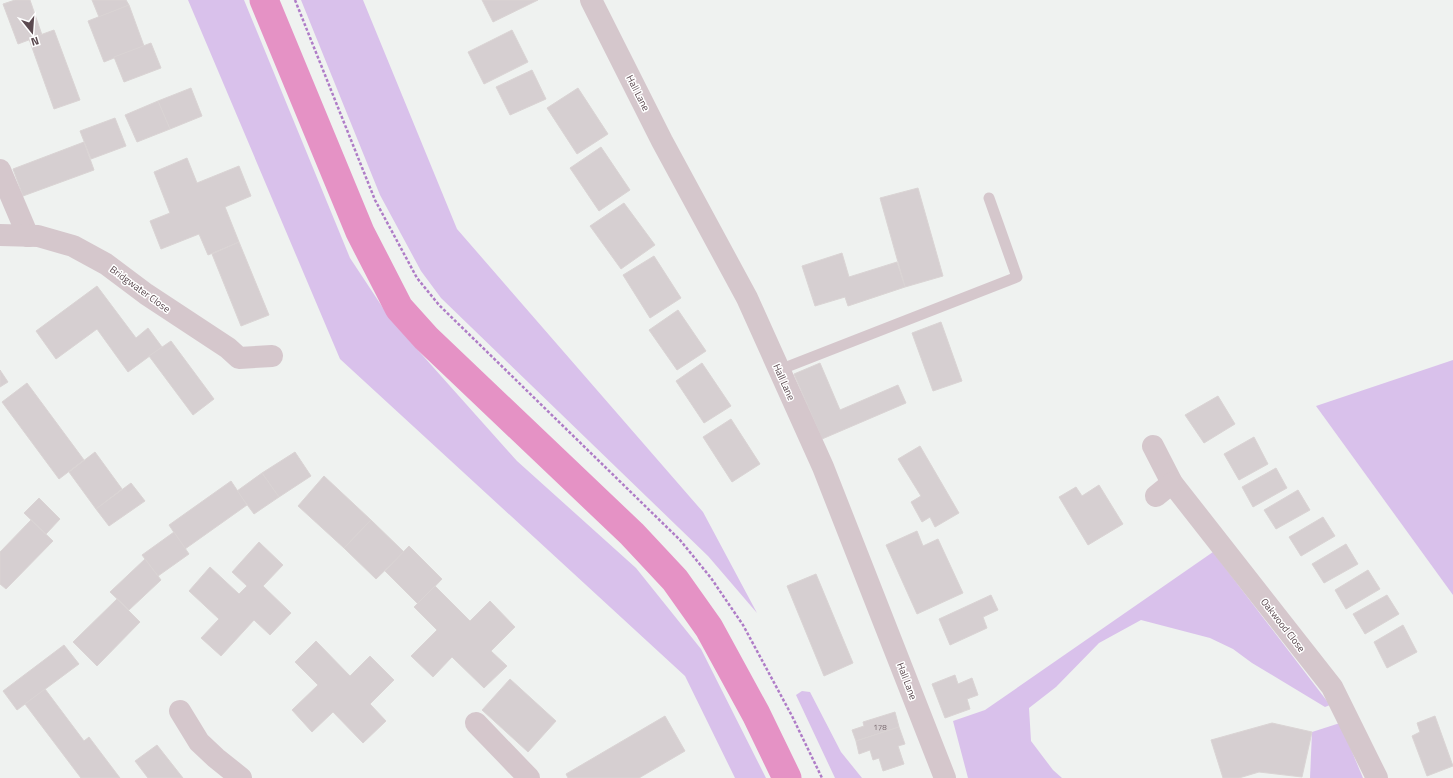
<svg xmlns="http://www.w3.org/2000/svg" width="1453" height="778" font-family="'Titillium Web',sans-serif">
  <rect width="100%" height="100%" fill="#eff2f0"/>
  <g fill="#d9c1eb">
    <polygon points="188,0 244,0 350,258 391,320 517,461 636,568 701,649 766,778 735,778 685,676 340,359"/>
    <polygon points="301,0 363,0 457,229 703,512 757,613 708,556 441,298 421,271 380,195"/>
    <polygon points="1453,360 1453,595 1316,406"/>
    <polygon points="1213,552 1330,705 1325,707 1252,663 1233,649 1210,638 1141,620 1099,643 1056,687 1029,708 1031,741 1053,770 1062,778 968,778 953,721 985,710"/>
    <polygon points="802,691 810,692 841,752 862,778 835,778 796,695"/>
    <polygon points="1340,723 1363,778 1310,778 1312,732"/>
  </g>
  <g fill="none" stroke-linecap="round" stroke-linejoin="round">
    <polyline stroke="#e592c5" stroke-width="29" points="264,0 360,232 399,308 426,338 632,534 675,580 709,628 756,714 787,778"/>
  </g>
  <g fill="#d6cfd1" stroke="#dad4d4">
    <polygon points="15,0 30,0 42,35 18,44 3,4"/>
    <polygon points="92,0 126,0 129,5 99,17"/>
    <polygon points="482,0 538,0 493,22"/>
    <polygon points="129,5 144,46 104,62 88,21"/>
    <polygon points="54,30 80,100 54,109 29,39"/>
    <polygon points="512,30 528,62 484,84 468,52"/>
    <polygon points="151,43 161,68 124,82 114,57"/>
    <polygon points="532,70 546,99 510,115 496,87"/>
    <polygon points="191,88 202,116 170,129 158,101"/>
    <polygon points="578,88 608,134 577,154 547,108"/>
    <polygon points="158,101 170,129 137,142 125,115"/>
    <polygon points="115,118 126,146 91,159 80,131"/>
    <polygon points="84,142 94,170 23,196 13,169"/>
    <polygon points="601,147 630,190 599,211 570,168"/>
    <polygon points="187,158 197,183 239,166 251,196 225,207 239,242 208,255 199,234 161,249 150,221 170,213 154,172"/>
    <polygon points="918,188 943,276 905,287 880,198"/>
    <polygon points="624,203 655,245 621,269 590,226"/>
    <polygon points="239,242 269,315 241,326 212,254"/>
    <polygon points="842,253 849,277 897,262 905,287 848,306 845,297 815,306 802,266"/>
    <polygon points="654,256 681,298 650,318 623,275"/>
    <polygon points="97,286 136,338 148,328 162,347 128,372 97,329 56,359 36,331"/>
    <polygon points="678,310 706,351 677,370 649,330"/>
    <polygon points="941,322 962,381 933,391 912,333"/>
    <polygon points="171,341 214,399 193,415 149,356"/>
    <polygon points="702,363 731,406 704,423 676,381"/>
    <polygon points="820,363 840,410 898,385 906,403 822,439 794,374"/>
    <polygon points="0,370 8,382 0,387"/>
    <polygon points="27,383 84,460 59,479 2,402"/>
    <polygon points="1218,396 1235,424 1204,443 1185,415"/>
    <polygon points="731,419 760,464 732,482 703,437"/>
    <polygon points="1254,437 1268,464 1239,480 1224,454"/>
    <polygon points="920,446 959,513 935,527 930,517 922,522 911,502 921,496 898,459"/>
    <polygon points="95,452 122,489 96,509 69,472"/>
    <polygon points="295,452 311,476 279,497 262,473"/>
    <polygon points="1276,468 1287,488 1253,507 1242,487"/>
    <polygon points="262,473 279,497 254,514 237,491"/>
    <polygon points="324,476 371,520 344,548 298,506"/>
    <polygon points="231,481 247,505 185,549 169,525"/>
    <polygon points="131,483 145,501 109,526 96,509"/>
    <polygon points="1099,485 1123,524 1088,545 1059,497 1076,487 1082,496"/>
    <polygon points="1298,490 1310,510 1276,529 1264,510"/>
    <polygon points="39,498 60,519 46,534 24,513"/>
    <polygon points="1323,517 1335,536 1301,556 1289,537"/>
    <polygon points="31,520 53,541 6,589 0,584 0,552"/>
    <polygon points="371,520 404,552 376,579 344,548"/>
    <polygon points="917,531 923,546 938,539 963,593 917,614 886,545"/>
    <polygon points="174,532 189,554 158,576 142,555"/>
    <polygon points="259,542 283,565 263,586 291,613 270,635 254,620 221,656 201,638 219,619 189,591 210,567 239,594 247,586 232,572"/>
    <polygon points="1346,544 1358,564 1324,583 1312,564"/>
    <polygon points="409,546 442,579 418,604 385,571"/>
    <polygon points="145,559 161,580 129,610 110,592"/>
    <polygon points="1368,570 1380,589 1346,609 1335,590"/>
    <polygon points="816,574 853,663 824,676 787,586"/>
    <polygon points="435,586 470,621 490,601 515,627 491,651 507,666 484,688 452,657 433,677 411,656 437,630 414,607"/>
    <polygon points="991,595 998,610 983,617 987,628 950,645 939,619"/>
    <polygon points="1387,595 1399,614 1365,634 1353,614"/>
    <polygon points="117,599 140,622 97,666 73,642"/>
    <polygon points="1403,625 1417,652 1387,668 1374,642"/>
    <polygon points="316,641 350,676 370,656 394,680 370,704 386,721 363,743 333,712 312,732 292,710 318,685 295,662"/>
    <polygon points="64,645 79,664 17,710 3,691"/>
    <polygon points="955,675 958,684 972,678 978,695 967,699 970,709 945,718 932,684"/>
    <polygon points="510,679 556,721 528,752 482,710"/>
    <polygon points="45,689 84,741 89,737 120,778 81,778 25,704"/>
    <polygon points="895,712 899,727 856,741 852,730 864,726 863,722"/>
    <polygon points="665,716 685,751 639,778 568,778 566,774"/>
    <polygon points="1435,716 1453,766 1427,776 1412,736 1420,732 1417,723"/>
    <polygon points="1272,723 1312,732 1302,777 1259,772 1239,778 1223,778 1211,740"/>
    <polygon points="899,727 905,744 898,746 904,764 883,771 879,758 873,760 870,750 859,754 856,741"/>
    <polygon points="157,745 183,778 148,778 135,761"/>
  </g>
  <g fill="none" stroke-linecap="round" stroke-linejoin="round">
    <polyline stroke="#af7cc7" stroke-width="2.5" stroke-dasharray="3 2" stroke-linecap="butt" points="295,0 375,200 417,278 439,305 680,540 711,578 743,625 792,716 822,778"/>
    <polyline stroke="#d5c7cc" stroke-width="11" points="779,370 1017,277 989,198"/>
    <g stroke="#d5c7cc" stroke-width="22">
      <polyline points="591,0 662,141 747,298 823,467 945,778"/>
      <polyline points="0,170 28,236"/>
      <polyline points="0,235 38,236 73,246 106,264 146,294 228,348 239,358 272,356"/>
      <polyline points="1153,446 1172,483 1332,687 1377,778"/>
      <polyline points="1156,496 1172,483"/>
      <polyline points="180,711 199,742 216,758 241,778"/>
      <polyline points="476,723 529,778"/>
    </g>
  </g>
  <g text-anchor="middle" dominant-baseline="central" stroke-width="3" stroke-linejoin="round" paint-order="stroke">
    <g font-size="8" fill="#7a6a70">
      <text x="880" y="727">178</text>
    </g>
    <g font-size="10" fill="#5b494f" stroke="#fff">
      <text transform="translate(638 93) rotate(63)">Hall Lane</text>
      <text transform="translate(140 289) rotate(36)">Bridgwater Close</text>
      <text transform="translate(784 382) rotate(66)">Hall Lane</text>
      <text transform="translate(1283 625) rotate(52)">Oakwood Close</text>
      <text transform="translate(907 681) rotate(69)">Hall Lane</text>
    </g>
  </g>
  <g transform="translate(32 32) rotate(163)" stroke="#ffffff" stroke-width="3" paint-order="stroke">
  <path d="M0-3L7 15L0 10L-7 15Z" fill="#5b494f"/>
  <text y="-6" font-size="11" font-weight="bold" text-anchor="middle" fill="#5b494f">N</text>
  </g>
</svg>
